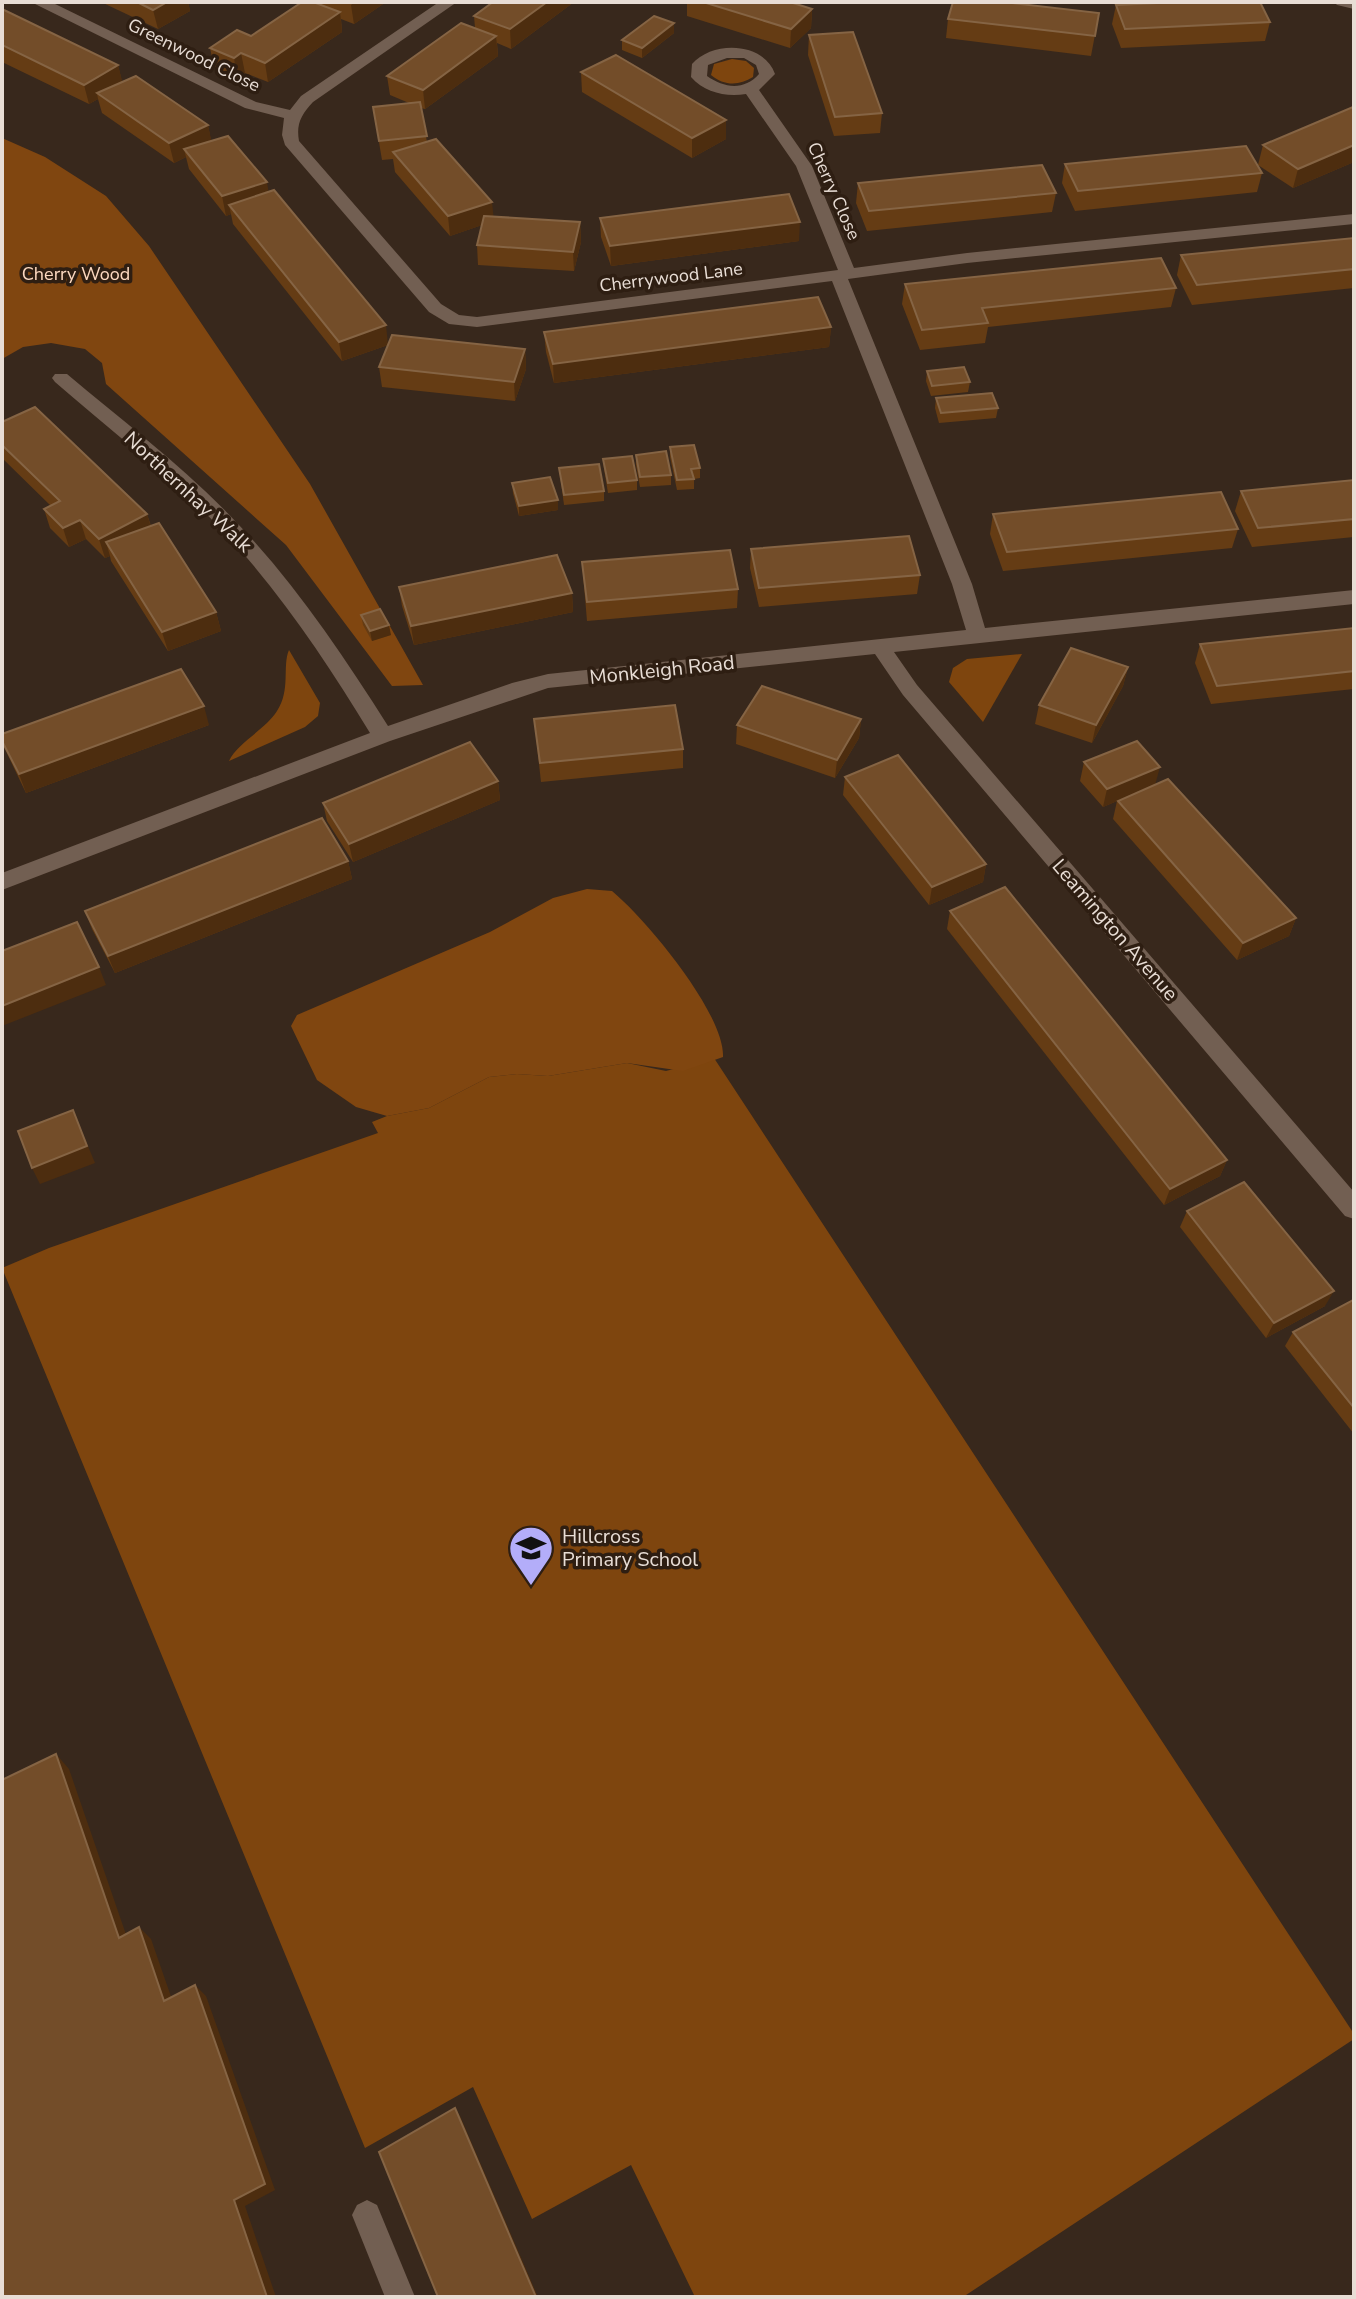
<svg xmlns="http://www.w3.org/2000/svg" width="1356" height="2299" font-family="'Nunito Sans',sans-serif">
  <rect width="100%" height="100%" fill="#38281c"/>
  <g fill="#7e450e">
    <path d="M732,59L746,61L754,68L753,77C739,86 724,86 711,75L714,64Z"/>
    <path d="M289,650L320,703L318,716L305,727L229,761C237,743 265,730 277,711C291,690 282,666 289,650Z"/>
    <polygon points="1022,654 983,722 949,682 953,668 967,659"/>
    <polygon points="714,1058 1354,2034 1354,2039 963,2297 695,2297 631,2165 532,2219 473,2087 365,2148 2,1268 49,1248 378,1133 372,1122 387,1116 429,1108 489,1077 517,1074 548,1076 627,1063 666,1071"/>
  </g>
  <g fill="#804610">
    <polygon points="2,138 45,157 106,196 149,246 310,484 423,685 392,686 286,545 106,384 102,363 85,349 51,343 23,347 2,359"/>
    <path d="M587,889L612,891C646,919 725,1014 723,1057L683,1071L627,1063L548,1076L517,1074L489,1077L429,1108L387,1116L356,1107L317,1080L291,1026L297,1015L490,932L553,898Z"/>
  </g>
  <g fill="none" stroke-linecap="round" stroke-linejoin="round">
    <polygon fill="#725f52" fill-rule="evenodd" points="367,2200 377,2205 415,2297 385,2297 352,2215 357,2205"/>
    <g fill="#725f52" fill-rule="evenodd">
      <path d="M31,2H51L256,102L290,110L301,96L439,2H457L313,102C301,115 296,124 299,141L441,304L459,315L477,317L838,270L796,166L746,94C726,97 705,93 691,77L692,64C713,40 764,42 775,74L759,90L812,166L854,268L967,253L1354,214V224L967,263L848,279L972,584L985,628L1354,590V604L894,652L917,685L1354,1192V1219L1345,1216L903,695L875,654L548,688L390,741L2,890V873L370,733C327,662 280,592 223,531C172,477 111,431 55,382L52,378L55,374H67C125,423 187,469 238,524C296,585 343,655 388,726L512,683L548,674L966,630L952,584L832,281L477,327L449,324L429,312L285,145L282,135L284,118L245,108ZM727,58H744L756,65L759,74C744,91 724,88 707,76L708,65Z"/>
      <polygon points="1334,2 1354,2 1354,9 1337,5"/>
    </g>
  </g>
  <g fill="#653c14">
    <polygon points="101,2 188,2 190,11 158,29"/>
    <polygon points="319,2 386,2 354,24 341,19 342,32 268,82 245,73 237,78 214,67 210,48 251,36 320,4"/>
    <polygon points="574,2 511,49 497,43 498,56 425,109 421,108 427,142 493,217 580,222 581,242 574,271 478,265 477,245 482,225 450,236 395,172 393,159 382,160 373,107 409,103 390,95 387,76 475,28 474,16"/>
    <polygon points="687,2 790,2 812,9 811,28 790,48 687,16"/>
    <polygon points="1116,5 1270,22 1265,41 1121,48 1112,24"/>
    <polygon points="2,9 118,65 122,82 208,125 211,141 268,192 388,344 525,349 526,369 515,401 382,387 379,367 388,345 342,361 233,224 231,214 226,216 189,169 186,157 174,163 102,113 98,99 89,104 2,62"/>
    <polygon points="1099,13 1091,56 946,38 948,19"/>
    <polygon points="674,23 674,33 642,58 622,50 622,40"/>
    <polygon points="809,35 882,113 880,133 834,136 808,55"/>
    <polygon points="581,72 726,139 692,158 582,92"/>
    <polygon points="1354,107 1354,162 1293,188 1258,165 1263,145"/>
    <polygon points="1065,164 1262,173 1257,192 1075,211 1062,183"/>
    <polygon points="858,183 1056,193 1052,212 867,231 856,203"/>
    <polygon points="600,218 799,241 611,266 601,237"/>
    <polygon points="1354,238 1354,288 1192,305 1177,275 1181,255"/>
    <polygon points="905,284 1176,288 1171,307 988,327 985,343 920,350 902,304"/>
    <polygon points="831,327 829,347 554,383 546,352 544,332"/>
    <polygon points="927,371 970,382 968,392 931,396 926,381"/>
    <polygon points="936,398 998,408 996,418 939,423 935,408"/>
    <polygon points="2,422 147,514 151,526 216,612 221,631 168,651 111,561 110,556 105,558 86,539 69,547 50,528 44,509 51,506 2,458"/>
    <polygon points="670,447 700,468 700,478 694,479 694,489 677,490 670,457"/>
    <polygon points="636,455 671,475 671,485 640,487 636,465"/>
    <polygon points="603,459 637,480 637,490 608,493 604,469"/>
    <polygon points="559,468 604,491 604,501 564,505"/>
    <polygon points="1354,480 1354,537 1252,547 1235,511 1241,491"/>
    <polygon points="512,483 558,500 558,510 519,516 513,493"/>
    <polygon points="993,514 1238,529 1232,548 1003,571 990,534"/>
    <polygon points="751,549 920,575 917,594 759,607 750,568"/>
    <polygon points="582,562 738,589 737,608 587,621"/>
    <polygon points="399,587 572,593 573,612 414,645 402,606"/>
    <polygon points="361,615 391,635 372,641 363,625"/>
    <polygon points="1354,628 1354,689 1211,704 1195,663 1200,644"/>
    <polygon points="1128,667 1123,686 1092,743 1035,724 1039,705"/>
    <polygon points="534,719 683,749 683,768 541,782"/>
    <polygon points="861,719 859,738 835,778 736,744 737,725"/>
    <polygon points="209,725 26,793 2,743 2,734"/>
    <polygon points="1084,762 1155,784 1296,918 1289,936 1237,960 1113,819 1117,801 1103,807 1080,781"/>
    <polygon points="845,777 986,864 983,882 929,905 843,795"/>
    <polygon points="498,781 500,800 353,862 327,821 323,803"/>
    <polygon points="348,861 352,879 115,973 92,929 85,911"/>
    <polygon points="950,911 1227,1160 1220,1176 1164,1205 947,929"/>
    <polygon points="1187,1211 1325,1306 1266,1338 1180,1227"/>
    <polygon points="1354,1302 1354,1434 1285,1346 1293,1332"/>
  </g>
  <g fill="#4d2d0f">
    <polygon points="167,2 188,2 190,11 158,29 153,10"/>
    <polygon points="355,2 386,2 354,24 351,5"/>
    <polygon points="547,2 574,2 511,49 510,29"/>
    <polygon points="812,9 811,28 790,48 791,29"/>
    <polygon points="340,12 342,32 268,82 265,63"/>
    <polygon points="674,23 674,33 642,58 642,48"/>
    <polygon points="496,36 498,56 425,109 423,90"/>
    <polygon points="241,53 245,73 237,78 234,58"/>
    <polygon points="118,65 123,84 97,93 98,99 89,104 84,85"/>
    <polygon points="726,120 726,139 692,158 692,138"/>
    <polygon points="208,125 212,144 184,149 186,157 174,163 169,143"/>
    <polygon points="1354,145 1354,162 1293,188 1298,169"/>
    <polygon points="267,182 270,201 229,205 231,214 226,216 222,196"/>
    <polygon points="492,202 494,221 450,236 448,216"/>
    <polygon points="580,222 581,242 574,271 573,252"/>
    <polygon points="800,222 799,241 611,266 610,246"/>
    <polygon points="386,325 388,345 342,361 339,342"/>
    <polygon points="831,327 829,347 554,383 553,364"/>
    <polygon points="525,349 526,369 515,401 514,382"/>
    <polygon points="558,500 558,510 519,516 519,506"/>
    <polygon points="147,514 153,534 106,542 110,556 105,558 99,539"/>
    <polygon points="80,520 86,539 69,547 63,528"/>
    <polygon points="572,593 573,612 414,645 411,626"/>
    <polygon points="216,612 221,631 168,651 162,632"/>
    <polygon points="389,625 391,635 372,641 370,631"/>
    <polygon points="1128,667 1123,686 1092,743 1096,725"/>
    <polygon points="204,706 209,725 26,793 19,774"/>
    <polygon points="861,719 859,738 835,778 837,760"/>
    <polygon points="1160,767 1155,785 1103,807 1107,789"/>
    <polygon points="498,781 500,800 353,862 349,844"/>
    <polygon points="348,861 352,879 115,973 108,956"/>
    <polygon points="986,864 983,882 929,905 932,887"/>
    <polygon points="1296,918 1289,936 1237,960 1243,943"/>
    <polygon points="99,967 106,985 2,1026 2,1006"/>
    <polygon points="73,1110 95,1163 40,1184 32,1168"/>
    <polygon points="1227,1160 1220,1176 1164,1205 1170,1189"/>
    <polygon points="1334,1291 1325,1306 1266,1338 1274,1323"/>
    <polygon points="56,1754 69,1769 131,1949 119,1938"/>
    <polygon points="139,1927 151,1939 176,2011 164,2001"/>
    <polygon points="195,1985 206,1996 275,2190 245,2206 276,2297 267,2297 234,2200"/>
    <polygon points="455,2108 460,2116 538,2297 536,2297"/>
  </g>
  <g fill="#734d29" stroke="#856444" stroke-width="2">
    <polygon points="137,2 167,2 153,10"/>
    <polygon points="302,2 313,2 340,12 265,63 241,53 234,58 210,48 237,30 251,36"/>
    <polygon points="493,2 547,2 510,29 474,16"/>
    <polygon points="703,2 790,2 812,9 791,29"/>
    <polygon points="953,2 1004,2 1099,13 1095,36 948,19"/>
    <polygon points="1180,2 1260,2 1270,22 1125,29 1116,5"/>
    <polygon points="2,9 118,65 84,85 2,45"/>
    <polygon points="654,16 674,23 642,48 622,40"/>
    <polygon points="461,23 496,36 423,90 387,76"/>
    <polygon points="853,32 882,113 835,117 809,35"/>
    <polygon points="616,55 726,120 692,138 581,72"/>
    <polygon points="136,76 208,125 169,143 97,93"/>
    <polygon points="420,102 427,136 379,141 373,107"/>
    <polygon points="1353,107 1354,145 1298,169 1263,145"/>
    <polygon points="228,136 267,182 222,196 184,149"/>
    <polygon points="436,139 492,202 448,216 393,152"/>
    <polygon points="1246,146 1262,173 1078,191 1065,164"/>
    <polygon points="1042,165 1056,193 869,211 858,183"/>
    <polygon points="274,190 386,325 339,342 229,205"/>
    <polygon points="789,194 800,222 610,246 600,218"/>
    <polygon points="484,216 580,222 573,252 477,245"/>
    <polygon points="1354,238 1354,269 1197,285 1181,255"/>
    <polygon points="1161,258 1176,288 982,308 988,323 922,330 905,284"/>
    <polygon points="818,297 831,327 553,364 544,332"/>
    <polygon points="392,335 525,349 514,382 379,367"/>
    <polygon points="964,367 970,382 932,386 927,371"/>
    <polygon points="992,393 998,408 941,413 936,398"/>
    <polygon points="35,407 147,514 99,539 80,520 63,528 44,509 60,501 2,445 2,422"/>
    <polygon points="694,445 700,468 691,469 694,479 677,480 670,447"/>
    <polygon points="666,451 671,475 640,477 636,455"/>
    <polygon points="632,456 637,480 608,483 603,459"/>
    <polygon points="599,464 604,491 564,495 559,468"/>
    <polygon points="550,477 558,500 519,506 512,483"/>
    <polygon points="1354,480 1354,519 1258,528 1241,491"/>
    <polygon points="1221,492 1238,529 1007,552 993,514"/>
    <polygon points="159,523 216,612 162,632 106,542"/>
    <polygon points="909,536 920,575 759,588 751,549"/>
    <polygon points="730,550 738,589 587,602 582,562"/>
    <polygon points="557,555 572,593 411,626 399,587"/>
    <polygon points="380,609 389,625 370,631 361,615"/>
    <polygon points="1354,628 1354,671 1217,686 1200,644"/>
    <polygon points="1071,648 1128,667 1096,725 1039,705"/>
    <polygon points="181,669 204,706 19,774 2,741 2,734"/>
    <polygon points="762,686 861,719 837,760 737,725"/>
    <polygon points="675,705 683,749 540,763 534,719"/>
    <polygon points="1137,741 1160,767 1107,789 1084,762"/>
    <polygon points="470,742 498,781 349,844 323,803"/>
    <polygon points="898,755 986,864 932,887 845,777"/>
    <polygon points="1168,779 1296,918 1243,943 1118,801"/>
    <polygon points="322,818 348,861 108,956 85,911"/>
    <polygon points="1005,887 1227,1160 1170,1189 950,911"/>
    <polygon points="77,922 99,967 2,1006 2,951"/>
    <polygon points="73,1110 87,1146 32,1168 18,1131"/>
    <polygon points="1244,1182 1334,1291 1274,1323 1187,1211"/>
    <polygon points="1353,1300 1354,1302 1354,1408 1293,1332"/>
    <polygon points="56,1754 119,1938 139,1927 164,2001 195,1985 265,2184 234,2200 267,2297 2,2297 2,1780"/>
    <polygon points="455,2108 536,2297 438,2297 379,2152"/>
  </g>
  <defs>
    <g id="school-pin" transform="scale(2.3)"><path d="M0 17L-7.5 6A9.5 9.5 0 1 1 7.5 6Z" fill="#b3adf9" stroke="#2e1e12"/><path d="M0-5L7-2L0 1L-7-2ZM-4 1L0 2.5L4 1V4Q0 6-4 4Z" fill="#111"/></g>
  </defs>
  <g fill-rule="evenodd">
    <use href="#school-pin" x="531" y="1548"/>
  </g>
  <g text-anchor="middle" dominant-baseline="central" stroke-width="7" stroke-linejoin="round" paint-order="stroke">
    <g font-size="18" fill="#e8ddd5" stroke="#2e1e12">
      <text transform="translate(194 55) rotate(26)">Greenwood Close</text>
      <text transform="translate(834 191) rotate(66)">Cherry Close</text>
      <text transform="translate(671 277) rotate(-7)">Cherrywood Lane</text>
    </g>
    <g font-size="18" fill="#fdd9c0" stroke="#2e1e12">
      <text x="76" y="274">Cherry Wood</text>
    </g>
    <g font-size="20" fill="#e8ddd5" stroke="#2e1e12">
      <text transform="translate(188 492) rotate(43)">Northernhay Walk</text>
      <text transform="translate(662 670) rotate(-6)">Monkleigh Road</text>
      <text transform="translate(1115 930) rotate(49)">Leamington Avenue</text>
    </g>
    <g font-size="20" fill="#e8ddd5" stroke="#2e1e12" text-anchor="start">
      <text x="562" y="1536">Hillcross<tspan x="562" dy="23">Primary School</tspan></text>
    </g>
  </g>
  <rect width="1356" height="2299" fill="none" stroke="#e8ddd5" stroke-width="8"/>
</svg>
